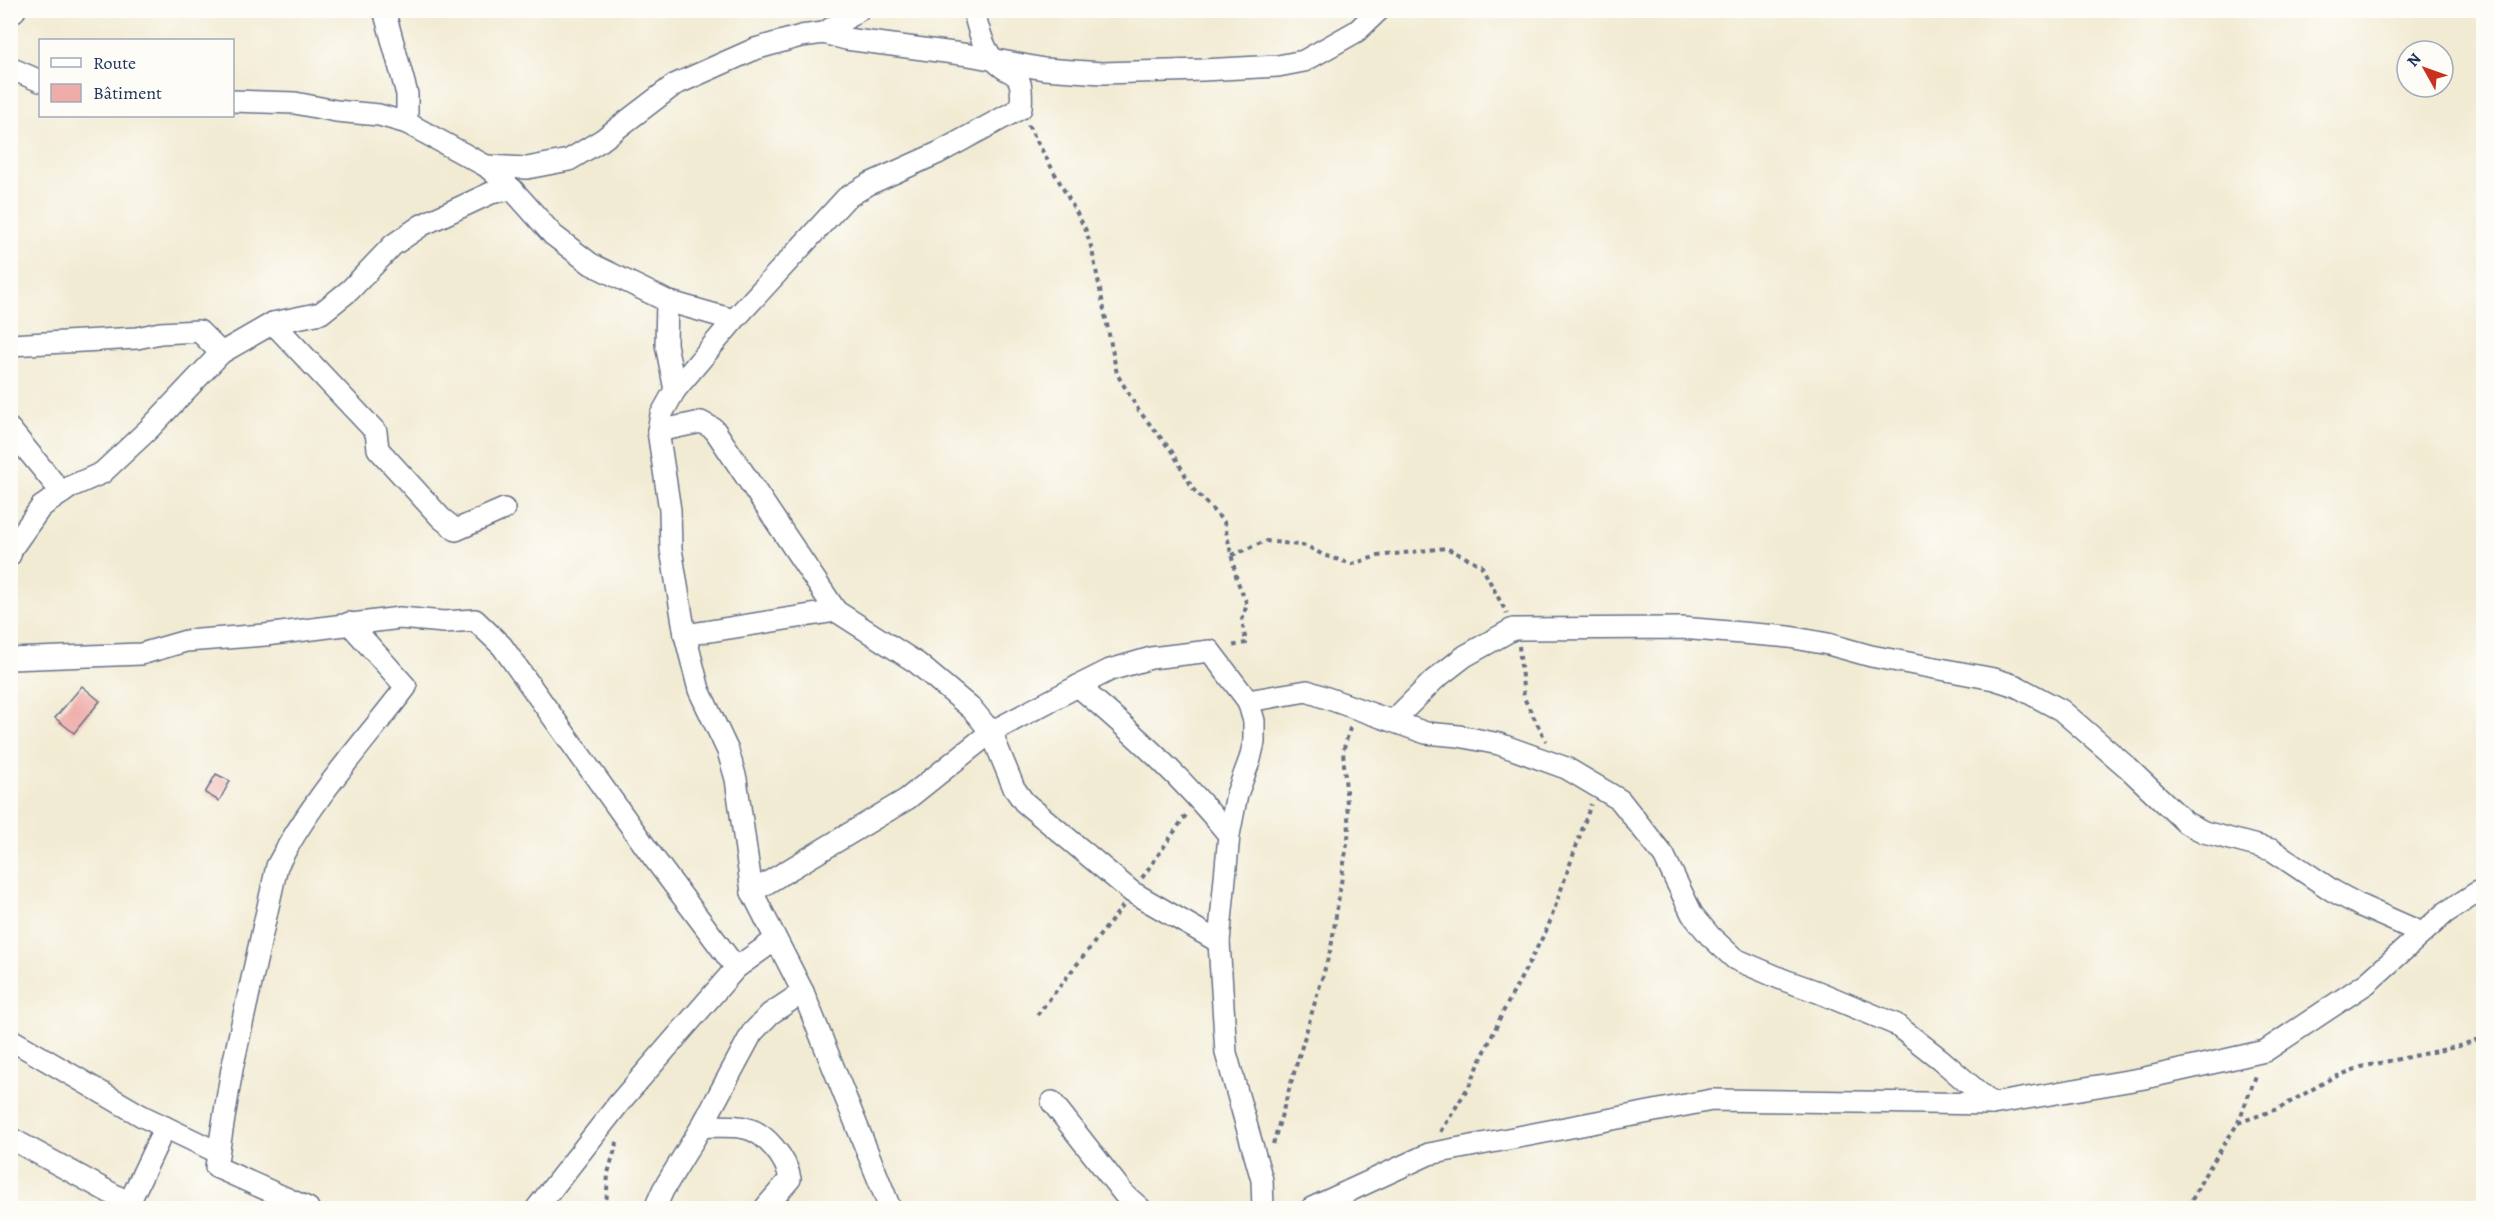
<svg xmlns="http://www.w3.org/2000/svg" width="2494" height="1219" font-family="Alegreya,serif">
  <rect width="100%" height="100%" fill="#fdfcf7"/>
  <filter id="ink" filterUnits="userSpaceOnUse"><feTurbulence type="fractalNoise" baseFrequency=".0167" numOctaves="2"/><feDisplacementMap in="SourceGraphic" scale="12" xChannelSelector="R" yChannelSelector="G"/><feConvolveMatrix kernelMatrix="1 2 1 2 8 2 1 2 1" color-interpolation-filters="sRGB"/></filter>
  <filter id="wash" filterUnits="userSpaceOnUse"><feTurbulence type="fractalNoise" baseFrequency=".008" numOctaves="4" result="noise"/><feDisplacementMap in="SourceGraphic" scale="24" xChannelSelector="R" yChannelSelector="G"/><feGaussianBlur stdDeviation="1.35" result="paint"/><feColorMatrix in="noise" values="0 0 0 0 0 0 0 0 0 0 0 0 0 0 0 0 0 1.4 0 .05"/><feComposite in="paint" operator="in"/></filter>
  <g filter="url(#wash)">
    <rect width="100%" height="100%" fill="#f2ebd3"/>
    <g id="blocks">
      <g fill="#efadaa">
        <polygon points="82,686 100,701 74,733 55,718"/>
        <polygon points="216,774 230,781 219,801 205,793"/>
      </g>
    </g>
  </g>
  <g filter="url(#ink)">
    <use href="#blocks" fill-opacity="0" stroke="#667187" stroke-width="1.5"/>
    <g fill="none" stroke-linecap="round" stroke-linejoin="round">
      <g stroke="#667187" stroke-width="24">
        <g id="minor">
          <polyline points="384,10 407,94 407,123"/>
          <polyline points="10,15 15,10"/>
          <polyline points="824,33 859,10"/>
          <polyline points="10,68 40,81"/>
          <polyline points="232,101 295,103 336,111 379,115 407,123 486,166 512,189 553,235 591,264 667,301 666,344 675,390 661,415 658,431 670,510 671,549 685,635 699,690 728,751 736,779 752,892 803,992 890,1208"/>
          <polyline points="486,166 527,168 569,160 602,140 674,85 755,49 801,36 824,33 846,39 969,55 1044,69 1102,73 1202,70 1278,66 1304,61 1357,31 1379,10"/>
          <path d="M667,301L734,320L846,198L869,184L938,153L1021,108C1024,62 1010,82 990,55C981,43 978,25 973,10"/>
          <polyline points="273,323 376,432 378,449 441,518 456,530 504,509"/>
          <polyline points="10,345 137,338 160,333 199,331 221,353 273,323 321,313 350,290 393,245 422,225 491,193 512,189"/>
          <polyline points="675,390 734,320"/>
          <polyline points="10,429 62,493"/>
          <polyline points="658,431 701,422 714,429 836,611"/>
          <polyline points="10,555 12,548 41,507 72,486 102,473 150,428 221,353"/>
          <polyline points="685,635 836,611 917,663 973,710 991,732 1014,788 1024,802 1132,892 1219,942"/>
          <polyline points="10,659 141,654 186,641 265,635 400,618 444,622 475,620 502,646 650,853 736,968"/>
          <path d="M1078,686C1132,732 1184,779 1229,835L1219,942L1226,1053L1262,1180L1263,1208"/>
          <polyline points="1248,701 1307,691 1426,733 1459,736 1499,744 1566,768 1620,800 1664,856 1692,914 1710,936 1735,959 1784,980 1818,992 1895,1024 1940,1059 1992,1104"/>
          <polyline points="1393,721 1434,680 1465,656 1513,629 1681,628 1789,637 1828,644 1871,656 1994,679 2016,686 2061,710 2127,767 2186,823 2204,832 2272,850 2333,891 2361,906 2422,933"/>
          <polyline points="752,892 907,799 991,732 1078,686 1110,670 1151,658 1210,651 1248,701 1254,721 1254,742 1250,759 1237,794 1229,835"/>
          <polyline points="10,1039 142,1116 217,1152"/>
          <polyline points="1052,1102 1124,1194 1140,1208"/>
          <path d="M702,1126C715,1127 733,1125 745,1128C765,1132 787,1159 790,1179L765,1208"/>
          <polyline points="10,1138 129,1203 165,1127"/>
          <path d="M308,1208L216,1167L232,1069L277,866C311,800 361,746 406,687L349,623"/>
          <polyline points="537,1208 620,1102 736,968 775,940"/>
          <polyline points="655,1208 663,1190 702,1126 752,1033 770,1014 803,992"/>
          <polyline points="1312,1208 1429,1154 1712,1100 1992,1104 2145,1078 2265,1051 2367,983 2445,913 2484,888"/>
        </g>
      </g>
      <g stroke="#667187" stroke-width="4" stroke-dasharray="4.5 4.5" stroke-linecap="butt">
        <polyline points="1028,125 1085,228 1092,250 1117,374 1139,411 1173,453 1193,489 1224,522 1237,580 1247,604 1242,620 1246,643 1231,646"/>
        <polyline points="1232,555 1266,541 1307,546 1323,555 1352,564 1378,556 1446,548 1481,565 1507,614"/>
        <polyline points="1519,646 1524,698 1546,741"/>
        <polyline points="1142,878 1186,815"/>
        <polyline points="1037,1015 1123,906"/>
        <polyline points="2238,1123 2280,1108 2330,1079 2361,1067 2456,1047 2484,1037"/>
        <polyline points="1441,1132 1470,1084 1502,1014 1548,927 1591,804"/>
        <polyline points="1273,1144 1331,948 1349,831 1343,751 1351,725"/>
        <polyline points="606,1208 608,1173 618,1139"/>
        <polyline points="2188,1208 2204,1176 2238,1123 2257,1073"/>
      </g>
      <use href="#minor" stroke="#fff" stroke-width="21"/>
    </g>
  </g>
  <rect width="2494" height="1219" fill="none" stroke="#fdfcf7" stroke-width="36"/>
  <rect x="39" y="39" width="195" height="78" fill="#fdfcf7" stroke="#a3aaba" stroke-width="1.5"/>
  <rect x="51" y="58" width="30" height="9" fill="#ffffff" stroke="#a3aaba" stroke-width="1.5"/>
  <text x="93" y="69" font-size="18" fill="#1b2f5e">Route</text>
  <rect x="51" y="84" width="30" height="18" fill="#efadaa" stroke="#a3aaba" stroke-width="1.5"/>
  <text x="93" y="99" font-size="18" fill="#1b2f5e">Bâtiment</text>
  <g transform="translate(2425 69) rotate(310)"><circle r="28" fill="#fdfcf7" stroke="#a3aaba" stroke-width="1.5"/>
  <path d="M0-4.5L10 22L0 15L-10 22Z" fill="#c8321e"/>
  <text y="-9" font-size="16" font-weight="bold" text-anchor="middle" fill="#1b2f5e">N</text>
  </g>
</svg>
